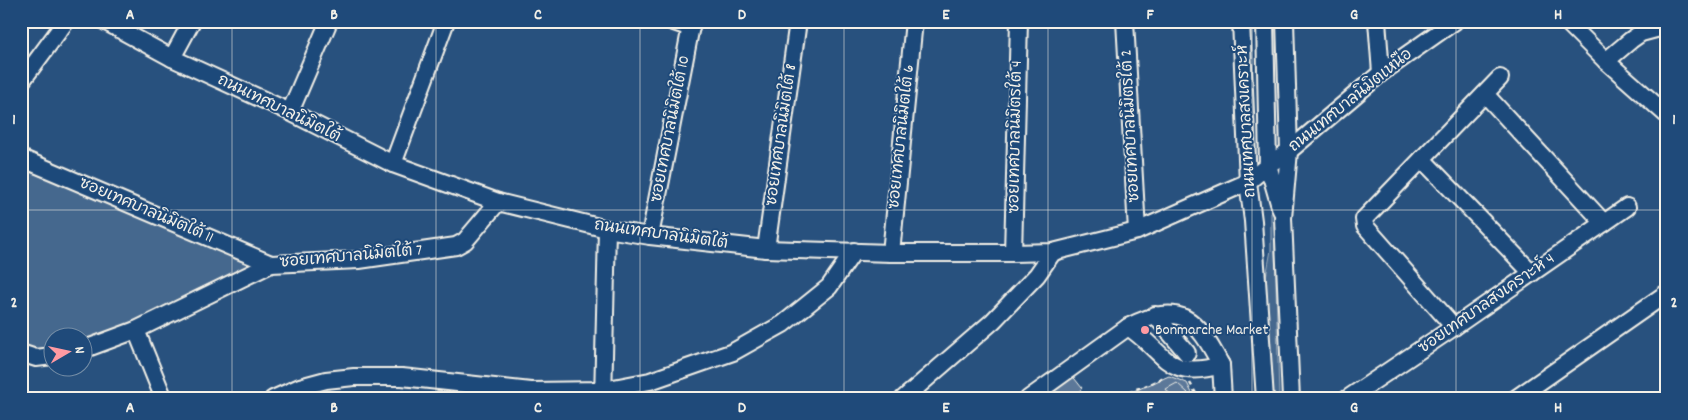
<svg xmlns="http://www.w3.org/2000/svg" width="1688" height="420" font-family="Dekko,'Playpen Sans Thai',sans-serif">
  <rect width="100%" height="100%" fill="#28517e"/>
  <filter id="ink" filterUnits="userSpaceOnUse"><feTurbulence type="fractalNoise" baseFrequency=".02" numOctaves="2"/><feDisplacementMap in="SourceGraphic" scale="10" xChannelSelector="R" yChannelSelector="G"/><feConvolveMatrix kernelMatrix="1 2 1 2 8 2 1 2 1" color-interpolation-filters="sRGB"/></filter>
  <g filter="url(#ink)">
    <g fill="#45688e" stroke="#9cacbb">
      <polygon points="21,168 252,264 194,291 138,328 83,345 82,338 52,338 52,349 27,348 21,344"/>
      <polygon points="1271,207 1274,210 1279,399 1271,399 1266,277 1271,250"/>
    </g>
    <g fill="#5b7899" stroke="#f4f1e8">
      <polygon points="1071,374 1082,388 1072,399 1036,399"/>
      <polygon points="1169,376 1187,383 1195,399 1111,399 1139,389"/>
      <polygon points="1177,383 1188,393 1180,399 1173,399 1166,389"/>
    </g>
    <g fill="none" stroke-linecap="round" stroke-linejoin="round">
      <g stroke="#f4f1e8" stroke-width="20">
        <g id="minor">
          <polyline points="104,21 172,58 290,112 393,164 498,202 607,229 650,236 766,249 891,253 1013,253 1053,252 1137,231 1248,182 1268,165 1289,151 1381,73 1455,21"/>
          <polyline points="671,21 691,28"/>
          <polyline points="1125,21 1137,231"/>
          <polyline points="1241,21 1248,182 1253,221 1265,399"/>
          <polyline points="1265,21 1268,165 1281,210"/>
          <polyline points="1285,21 1289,151 1283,218 1291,399"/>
          <polyline points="1377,21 1381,73"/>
          <polyline points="1566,21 1606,61 1667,115"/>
          <polyline points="172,58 192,21"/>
          <polyline points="1606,61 1631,40 1641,33 1667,26"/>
          <polyline points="21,82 66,21"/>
          <polyline points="1485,94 1604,223"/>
          <polyline points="290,112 329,21"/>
          <polyline points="21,158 271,264"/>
          <polyline points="1422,159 1532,273"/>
          <polyline points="393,164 446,21"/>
          <polyline points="650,236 692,21"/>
          <polyline points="766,249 798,21"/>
          <polyline points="891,253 914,21"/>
          <polyline points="1013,253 1019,21"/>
          <polyline points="1155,315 1187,353"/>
          <path d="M1128,327C1181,300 1196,318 1221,365"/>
          <polyline points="1454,327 1365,226 1364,219 1500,78"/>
          <polyline points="136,330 164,399"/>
          <polyline points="82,350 136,330 271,264 359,260 456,246 465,241 498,202"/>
          <polyline points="21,353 36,358 52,356"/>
          <polyline points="273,399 300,387 326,380 354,377 402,377 531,391 603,390 650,381 733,352 783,324 829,287 854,251"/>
          <polyline points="603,399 607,229"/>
          <polyline points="903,399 993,321 1037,275 1053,252"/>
          <path d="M1028,399L1128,327C1166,352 1166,381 1221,365L1223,399"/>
          <polyline points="1347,399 1454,327 1627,207"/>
          <polyline points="1515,399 1667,293"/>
        </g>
      </g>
      <g stroke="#f4f1e8" stroke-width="2.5" stroke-dasharray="4 4" stroke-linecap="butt">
        <polyline points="1190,383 1199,399"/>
        <polyline points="1106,399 1145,386 1162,378 1166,378"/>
      </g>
      <use href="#minor" stroke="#1f4a7a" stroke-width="16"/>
    </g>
  </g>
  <path fill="none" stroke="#f4f1e8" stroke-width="1" stroke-opacity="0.55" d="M232,21V399M436,21V399M640,21V399M844,21V399M1048,21V399M1252,21V399M1456,21V399M21,210H1667"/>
  <circle fill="#ff9aa2" stroke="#1f4a7a" stroke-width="2" cx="1145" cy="330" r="5"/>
  <g text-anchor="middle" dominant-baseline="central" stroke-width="4" stroke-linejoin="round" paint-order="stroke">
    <g font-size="16" fill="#f4f1e8" stroke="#1f4a7a">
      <text transform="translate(1351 101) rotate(-39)">ถนนเทศบาลนิมิตเหนือ</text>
      <text transform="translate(279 109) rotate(26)">ถนนเทศบาลนิมิตใต้</text>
      <text transform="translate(1247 121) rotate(-93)">ถนนเทศบาลสงเคราะห์</text>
      <text transform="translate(1131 126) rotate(-93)">ซอยเทศบาลนิมิตรใต้ 2</text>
      <text transform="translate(671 129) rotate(-79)">ซอยเทศบาลนิมิตใต้ 10</text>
      <text transform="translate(782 135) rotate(-82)">ซอยเทศบาลนิมิตใต้ 8</text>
      <text transform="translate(902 137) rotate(-84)">ซอยเทศบาลนิมิตใต้ 6</text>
      <text transform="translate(1016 137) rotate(-89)">ซอยเทศบาลนิมิตรใต้ 4</text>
      <text transform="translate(146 211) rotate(23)">ซอยเทศบาลนิมิตใต้ 11</text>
      <text transform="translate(661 235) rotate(8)">ถนนเทศบาลนิมิตใต้</text>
      <text transform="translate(351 257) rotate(-5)">ซอยเทศบาลนิมิตใต้ 7</text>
      <text transform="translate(1487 304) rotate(-35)">ซอยเทศบาลสงเคราะห์ 4</text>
    </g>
    <g font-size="16" fill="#f4f1e8" stroke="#1f4a7a" text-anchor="start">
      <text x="1155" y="330">Bonmarche Market</text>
    </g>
  </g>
  <rect width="1688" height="420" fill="none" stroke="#1f4a7a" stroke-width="55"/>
  <g transform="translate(68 352) rotate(81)"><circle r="24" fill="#1f4a7a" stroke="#748da6"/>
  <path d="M0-4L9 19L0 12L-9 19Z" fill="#ff9aa2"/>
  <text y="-8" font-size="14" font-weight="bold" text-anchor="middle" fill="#f4f1e8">N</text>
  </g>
  <rect x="28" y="28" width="1632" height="364" fill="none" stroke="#f4f1e8" stroke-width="2"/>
  <g font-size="16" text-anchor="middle" font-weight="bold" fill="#f4f1e8">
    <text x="130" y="19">A</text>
    <text x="334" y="19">B</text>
    <text x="538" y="19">C</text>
    <text x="742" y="19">D</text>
    <text x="946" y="19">E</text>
    <text x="1150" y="19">F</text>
    <text x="1354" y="19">G</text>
    <text x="1558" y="19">H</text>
    <text x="14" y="124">1</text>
    <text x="1674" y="124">1</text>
    <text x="14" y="307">2</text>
    <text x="1674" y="307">2</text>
    <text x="130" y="412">A</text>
    <text x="334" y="412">B</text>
    <text x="538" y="412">C</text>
    <text x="742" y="412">D</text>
    <text x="946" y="412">E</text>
    <text x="1150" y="412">F</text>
    <text x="1354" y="412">G</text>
    <text x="1558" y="412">H</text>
  </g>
</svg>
